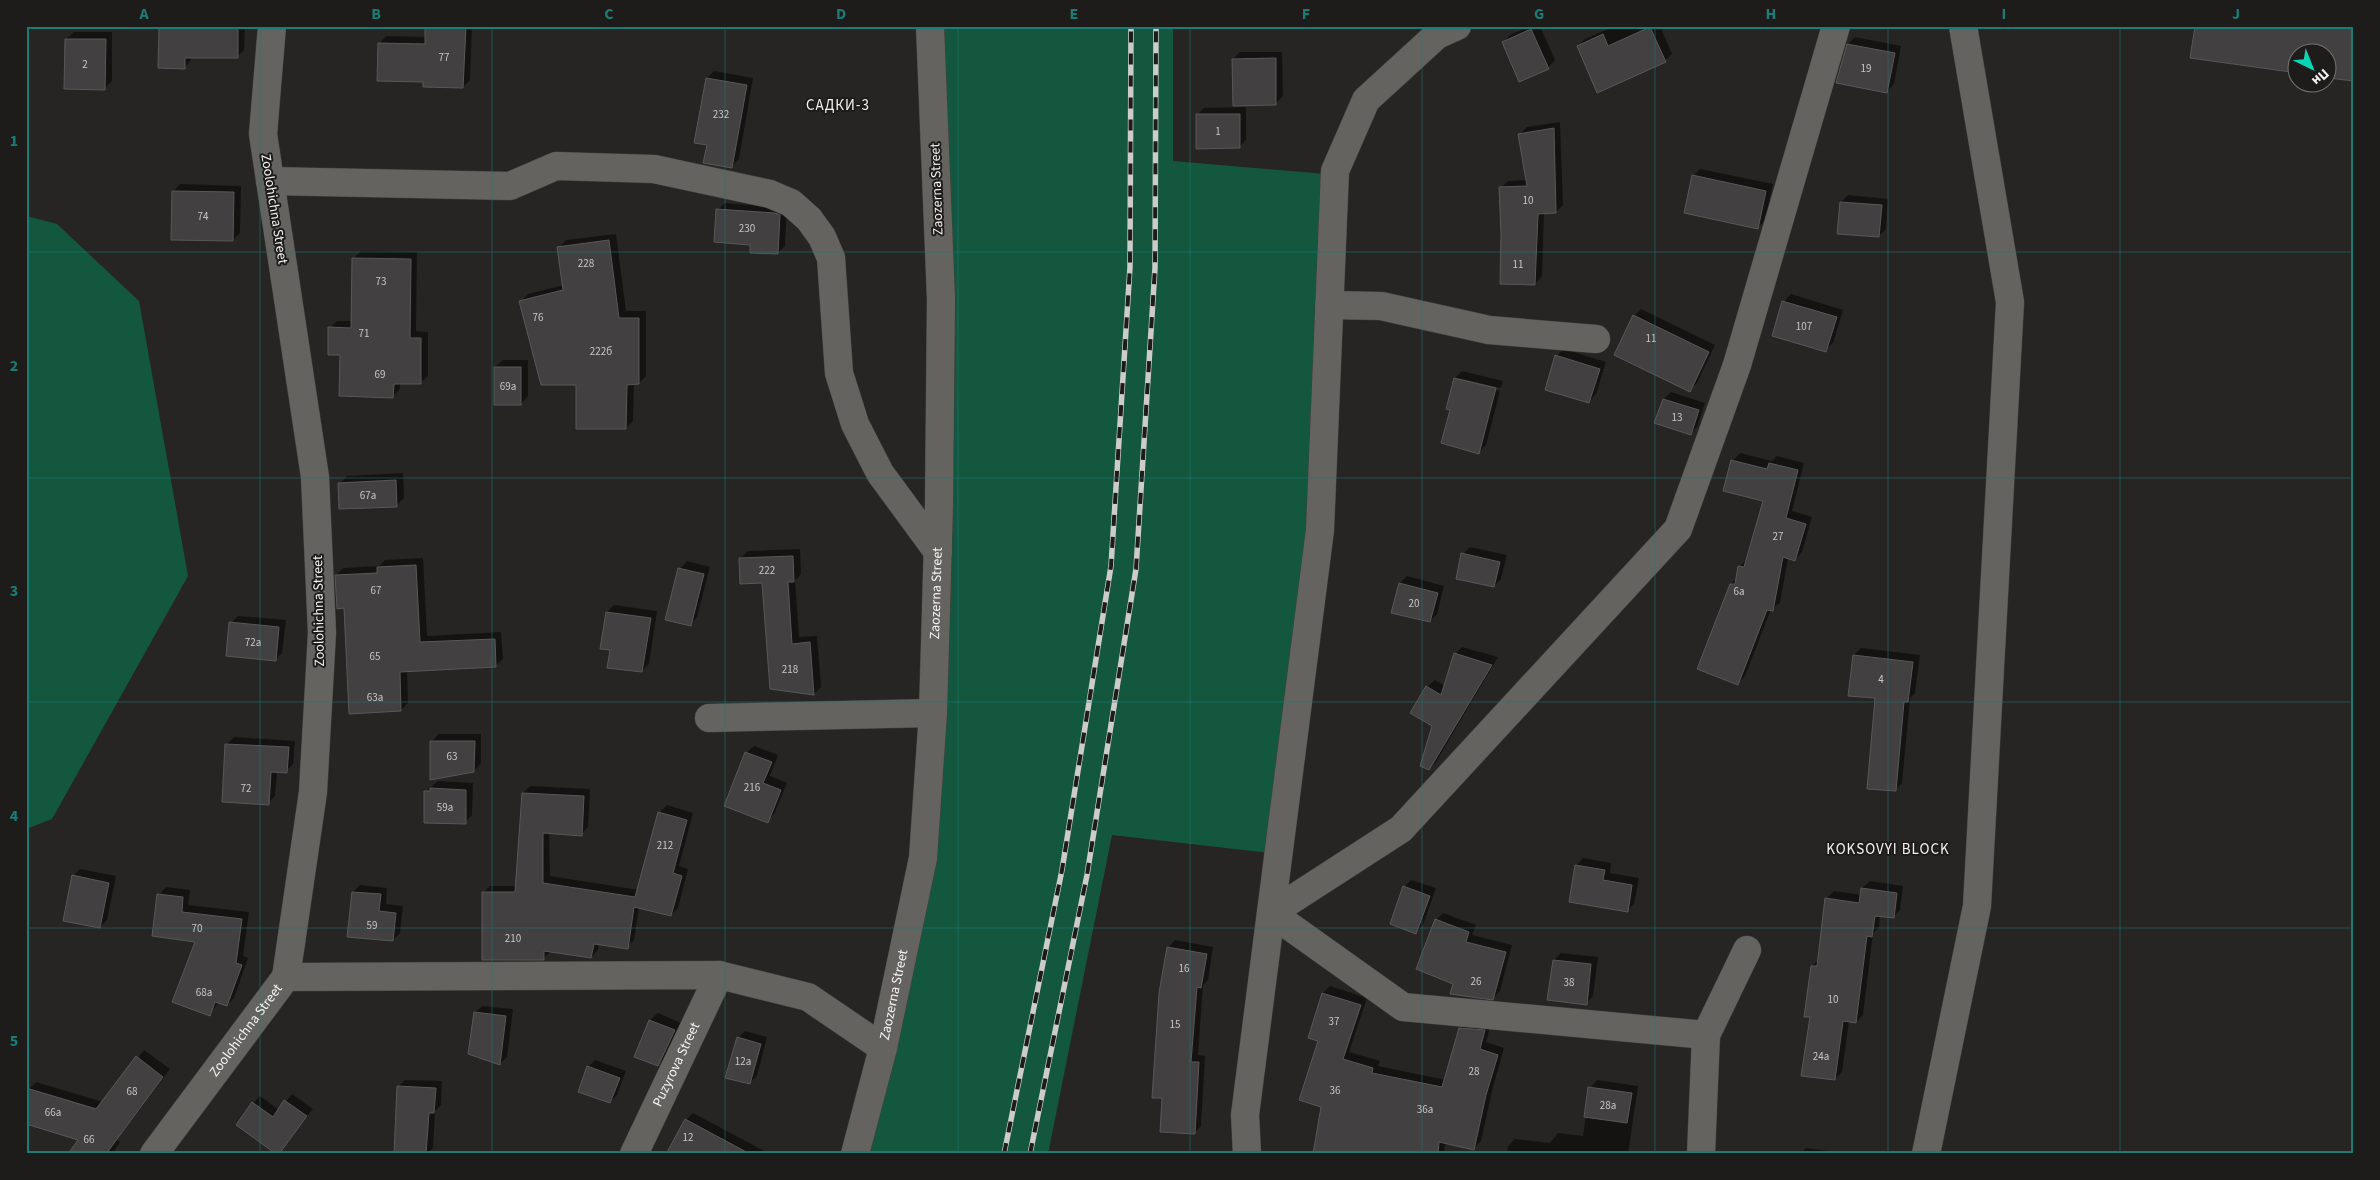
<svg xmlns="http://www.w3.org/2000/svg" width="2380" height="1180" font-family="'Source Sans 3',sans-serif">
  <rect width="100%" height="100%" fill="#272523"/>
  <g fill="#14573f">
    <polygon points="930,26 1173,26 1173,161 1325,174 1312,524 1270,853 1112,835 1048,1154 855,1154 923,858"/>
    <polygon points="26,216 57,224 139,301 188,576 52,819 26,829"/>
  </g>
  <g fill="#0007" fill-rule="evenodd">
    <polygon points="162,26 245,26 244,50 237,57 191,57 191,60 184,68 160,28"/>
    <polygon points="427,26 472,26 470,80 463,87 425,80 379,44 386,36 426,37"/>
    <polygon points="1530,26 1540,26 1555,60 1548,68 1503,43 1510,35"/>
    <polygon points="1615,26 1660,26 1672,54 1665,61 1578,46 1585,39"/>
    <polygon points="2196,26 2354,26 2354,80 2328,76 2328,52 2298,52"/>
    <polygon points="74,32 112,32 112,81 104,89 66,39"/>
    <polygon points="1855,37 1901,46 1894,84 1887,92 1848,44"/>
    <polygon points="1240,52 1282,52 1283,96 1276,103 1233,59"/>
    <polygon points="714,71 753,78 739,159 732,166 708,144 696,142 707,78"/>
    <polygon points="1246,107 1246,140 1239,147 1197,115 1204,108"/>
    <polygon points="1560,122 1563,205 1556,212 1544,213 1542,276 1535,284 1501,188 1508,181 1527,180 1520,134 1527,127"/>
    <polygon points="1700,169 1773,184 1765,220 1758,228 1693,176"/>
    <polygon points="180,184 241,186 240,233 233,240 173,192"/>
    <polygon points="1848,195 1888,199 1886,229 1879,236 1841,202"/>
    <polygon points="725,203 787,208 785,246 778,253 751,244 718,210"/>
    <polygon points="616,234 626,311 646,311 646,376 639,383 634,383 633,421 626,428 577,384 520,302 528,294 564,285 559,248 566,240"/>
    <polygon points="361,251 417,252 416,331 428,332 428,376 420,383 400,383 400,389 393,396 341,354 330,328 337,321 353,321 353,259"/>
    <polygon points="1791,294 1843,310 1833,343 1825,350 1784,302"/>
    <polygon points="1641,309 1715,345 1697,383 1689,390 1634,316"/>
    <polygon points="1564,349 1606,362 1596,394 1589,402 1556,356"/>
    <polygon points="503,360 528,360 528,396 521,404 495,367"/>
    <polygon points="1462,371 1503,381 1501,388 1458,378 1458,380 1500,391 1486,445 1479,452 1452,409 1455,378"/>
    <polygon points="1671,392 1705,403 1697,427 1690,434 1664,399"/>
    <polygon points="1740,453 1772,461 1777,456 1804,463 1792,511 1812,517 1802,552 1795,560 1788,558 1780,603 1771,609 1745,676 1738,683 1731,584 1737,578 1739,567 1746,560 1765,500 1725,490 1733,460"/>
    <polygon points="403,473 404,498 397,505 340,483 347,476"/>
    <polygon points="1470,547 1507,555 1501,579 1494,586 1463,554"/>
    <polygon points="800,549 801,574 795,580 799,637 817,636 821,687 814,694 764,582 740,558 748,551"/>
    <polygon points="423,558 427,636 501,632 503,659 495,666 407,670 408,703 401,710 346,607 336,575 343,568 379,566 385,560"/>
    <polygon points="687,561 710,567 697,617 690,625 680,569"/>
    <polygon points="1407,576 1444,586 1437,614 1430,621 1400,583"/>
    <polygon points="614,605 657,611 649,664 642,671 611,649 607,612"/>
    <polygon points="238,616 286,620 282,653 275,660 231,623"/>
    <polygon points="1462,647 1498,657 1436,762 1429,769 1433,726 1427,687 1435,680 1445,686 1455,654"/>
    <polygon points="1861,648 1920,655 1915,693 1910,698 1902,783 1895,790 1876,697 1854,655"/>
    <polygon points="439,734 481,734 481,763 474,771 432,741"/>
    <polygon points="234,737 295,741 293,764 286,771 277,771 275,796 268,803 227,744"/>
    <polygon points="754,746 778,755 770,776 787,783 774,814 767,821 746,753"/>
    <polygon points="438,781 473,783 472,815 465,822 425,792"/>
    <polygon points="530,786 590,789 588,827 581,834 549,832 550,876 639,890 659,813 667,805 693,813 679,866 688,869 678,908 671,915 639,907 634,940 627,947 599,943 598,950 591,957 551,951 543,959 483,893 490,886 517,886 523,793"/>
    <polygon points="1583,858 1611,863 1610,873 1639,878 1634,904 1627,911 1576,866"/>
    <polygon points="80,869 116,876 107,920 100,927 73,876"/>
    <polygon points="1411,880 1436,888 1423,925 1416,933 1404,887"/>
    <polygon points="1870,881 1903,886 1900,910 1893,917 1880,915 1879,928 1873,933 1863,1015 1856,1022 1849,1021 1842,1072 1835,1079 1811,1016 1812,966 1819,959 1827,898 1834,891 1862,895 1862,888"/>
    <polygon points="360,885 387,888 386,904 403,906 400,933 393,940 353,892"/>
    <polygon points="166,887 190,890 188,905 249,912 243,956 248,958 234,998 227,1005 219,1002 209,1014 197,941 159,895"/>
    <polygon points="1443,913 1476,925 1472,935 1512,945 1500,991 1493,998 1455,983 1436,920"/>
    <polygon points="1175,940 1213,947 1208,980 1203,985 1198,1055 1205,1056 1201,1126 1194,1133 1168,948"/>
    <polygon points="1561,953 1598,957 1593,996 1586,1004 1554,960"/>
    <polygon points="1330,986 1367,998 1349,1052 1380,1061 1378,1066 1446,1080 1460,1029 1468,1021 1491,1023 1486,1042 1504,1048 1493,1087 1481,1141 1474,1148 1446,1142 1443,1154 1314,1154 1323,1106 1320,1040 1310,1037 1323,993"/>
    <polygon points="482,1006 513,1009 507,1057 500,1064 475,1013"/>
    <polygon points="658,1013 681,1023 665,1058 658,1065 636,1056 650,1020"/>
    <polygon points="745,1031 767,1037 757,1076 750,1083 738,1038"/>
    <path d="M144,1050L170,1069L117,1140L120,1142L112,1154H69L80,1139L29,1089L36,1082L103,1102ZM32,1089L102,1110V1112L32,1091Z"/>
    <polygon points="595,1060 626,1071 617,1095 610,1102 588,1067"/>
    <polygon points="405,1080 442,1081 441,1105 435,1111 433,1148 427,1154 395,1153 398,1087"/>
    <polygon points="1597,1080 1638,1086 1628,1154 1507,1154 1508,1146 1515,1139 1550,1143 1558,1133 1583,1136 1590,1088"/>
    <polygon points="292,1094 313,1109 282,1148 253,1103 260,1096 279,1110"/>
    <polygon points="693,1113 770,1154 668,1154 686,1120"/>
    <polygon points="1806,1148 1852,1154 1800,1154"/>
  </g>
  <g fill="#434042" stroke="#5a5759">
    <polygon points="196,26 238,27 238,58 185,58 185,69 158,68 159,27"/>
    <polygon points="425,26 466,26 463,88 423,87 423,82 377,81 378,43 425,44"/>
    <polygon points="2195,26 2354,26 2354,81 2328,78 2328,52 2298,52 2298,73 2190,58"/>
    <polygon points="1650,27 1666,62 1597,93 1577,46 1603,34 1608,46"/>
    <polygon points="1531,29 1549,69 1519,82 1502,42"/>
    <polygon points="65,39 106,39 105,90 64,89"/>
    <polygon points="1847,44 1895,53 1887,93 1836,83"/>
    <polygon points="1276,58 1276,105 1233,106 1232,59"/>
    <polygon points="706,78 747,85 732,168 703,163 707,145 694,143"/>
    <polygon points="1196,114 1240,114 1240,148 1196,149"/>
    <polygon points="1554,128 1556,213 1538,214 1535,285 1500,284 1501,234 1499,187 1527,186 1518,134"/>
    <polygon points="1692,175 1766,191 1758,229 1684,213"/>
    <polygon points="172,191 234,192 233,241 171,240"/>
    <polygon points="1840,202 1882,205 1879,237 1837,234"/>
    <polygon points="716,209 775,213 780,215 778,254 750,253 750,245 714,242"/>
    <polygon points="609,240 619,318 639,318 639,384 627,385 626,429 576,429 576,385 541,385 519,301 563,290 557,247"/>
    <polygon points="352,258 411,259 410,338 421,338 421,384 394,384 393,398 339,396 340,355 328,355 328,327 351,328"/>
    <polygon points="1782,301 1837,317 1826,352 1772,336"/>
    <polygon points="1633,315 1709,352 1690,392 1614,355"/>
    <polygon points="1555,355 1600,369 1589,403 1545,390"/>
    <rect x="494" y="367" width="27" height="38"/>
    <polygon points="1454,378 1496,388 1479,454 1441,443 1450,410 1446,409"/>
    <polygon points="1663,399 1699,410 1691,435 1654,423"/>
    <polygon points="1731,460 1767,469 1769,463 1798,470 1786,518 1806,524 1795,561 1783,557 1773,611 1767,610 1738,685 1697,669 1730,584 1735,584 1738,566 1744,567 1763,501 1723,491"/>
    <polygon points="396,480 397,507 339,509 338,483"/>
    <polygon points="1461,553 1500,562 1494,587 1456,579"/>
    <polygon points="793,556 794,582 788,582 792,644 810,642 814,695 770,689 762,583 740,584 739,558"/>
    <polygon points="416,565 420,642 495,639 496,667 400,672 401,711 349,714 344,608 337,609 335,575 377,573 377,567"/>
    <polygon points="678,568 704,574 691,626 665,620"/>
    <polygon points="1399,583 1438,593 1430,622 1391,613"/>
    <polygon points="606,612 651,618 642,672 607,668 610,650 600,649"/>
    <polygon points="229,622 279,627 276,661 226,656"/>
    <polygon points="1454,653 1492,665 1429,770 1420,766 1432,726 1410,713 1426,686 1441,695"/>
    <polygon points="1853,655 1913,662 1908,702 1904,702 1896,791 1867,789 1875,698 1848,696"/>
    <polygon points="430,741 475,741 474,772 430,780"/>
    <polygon points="225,744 289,747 287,773 271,772 269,805 222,802"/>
    <polygon points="745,752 772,762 763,783 781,790 768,823 724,806"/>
    <polygon points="430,788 466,790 466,824 424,823 424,791 430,791"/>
    <polygon points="522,793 584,796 582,836 543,833 543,883 635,897 658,812 687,820 673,873 682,876 671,916 634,907 628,949 594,944 591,958 544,951 544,960 482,960 482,892 515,892"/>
    <polygon points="1575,865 1605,870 1603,880 1632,885 1628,912 1569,902"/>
    <polygon points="72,875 109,883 100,928 63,921"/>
    <polygon points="1403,886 1430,896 1416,934 1390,924"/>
    <polygon points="1861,888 1897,893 1894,918 1875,916 1872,937 1867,936 1856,1023 1843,1021 1835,1080 1801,1076 1810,1017 1804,1017 1811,966 1817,966 1825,898 1859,903"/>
    <polygon points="352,892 381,894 379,911 396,913 393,941 347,937"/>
    <polygon points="157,894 183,897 182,912 242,919 236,963 242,965 227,1006 215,1002 210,1016 172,1002 195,942 152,936"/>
    <polygon points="1435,919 1469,932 1466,942 1506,952 1493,1000 1450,994 1453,984 1416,969"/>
    <polygon points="1167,947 1207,954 1201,988 1197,987 1191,1062 1199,1062 1195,1134 1160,1132 1162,1098 1152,1098 1159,993"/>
    <polygon points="1553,960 1591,964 1587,1005 1547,1000"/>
    <polygon points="1322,993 1361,1005 1343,1059 1373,1068 1372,1073 1442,1087 1459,1028 1485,1030 1480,1049 1498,1055 1486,1095 1474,1150 1439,1142 1438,1154 1313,1154 1321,1107 1299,1100 1318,1041 1308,1038"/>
    <polygon points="474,1012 506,1016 500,1065 468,1054"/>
    <polygon points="649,1020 675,1030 658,1066 634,1057"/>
    <polygon points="737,1037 761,1044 750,1084 725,1078"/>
    <polygon points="136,1056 163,1077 106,1154 68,1154 78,1140 26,1124 26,1088 96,1109"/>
    <polygon points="587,1066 620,1078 610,1103 578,1092"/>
    <polygon points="397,1086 436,1088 434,1113 429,1113 426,1154 394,1154"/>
    <polygon points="1588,1087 1632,1093 1627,1123 1584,1117"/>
    <polygon points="284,1100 307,1116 279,1154 276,1154 236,1125 252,1102 273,1117"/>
    <polygon points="685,1119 750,1154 666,1154"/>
  </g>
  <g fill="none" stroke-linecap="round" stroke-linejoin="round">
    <g stroke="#42403e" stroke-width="29">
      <g id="minor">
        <polyline points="270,181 510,186 556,166 654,169 770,194 791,203 809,219 822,237 831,258 839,373 855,424 880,473 938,552"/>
        <polyline points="1329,305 1381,306 1489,330 1596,339"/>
        <polyline points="709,718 933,713"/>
        <polyline points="286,977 719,975 808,997 883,1048"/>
        <polyline points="1706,1035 1403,1007 1271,913 1401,829 1678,529 1737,365 1836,26"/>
        <path id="s1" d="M154,1154L286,977L313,792L322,633L315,477L263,134L272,26"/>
        <path id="s2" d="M634,1154L719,975"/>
        <path id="s3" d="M855,1154L883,1048L923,858L933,713L939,505L941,299L930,26"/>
        <polyline points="1247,1154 1245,1115 1320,530 1335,171 1366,100 1437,35 1457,26"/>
        <polyline points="1701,1154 1706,1035 1747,950"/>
        <polyline points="1926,1154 1977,906 2010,302 1963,26"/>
      </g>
    </g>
    <use href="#minor" stroke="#656360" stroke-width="28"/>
    <g stroke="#cdccca" stroke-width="5.5">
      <g id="rail">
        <polyline points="1004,1154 1062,870 1111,566 1130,267 1131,26"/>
        <polyline points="1030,1154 1087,875 1136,569 1155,268 1156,26"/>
      </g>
    </g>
    <use href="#rail" stroke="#1e1c1a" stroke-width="4" stroke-dasharray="11" stroke-linecap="butt"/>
  </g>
  <path fill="none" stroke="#1a7c75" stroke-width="1" stroke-opacity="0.55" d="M260,26V1154M492,26V1154M725,26V1154M958,26V1154M1190,26V1154M1422,26V1154M1655,26V1154M1888,26V1154M2120,26V1154M26,252H2354M26,478H2354M26,702H2354M26,928H2354"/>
  <g text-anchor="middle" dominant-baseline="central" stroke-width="4" stroke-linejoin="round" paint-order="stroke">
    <g font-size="11" fill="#c8c6c5">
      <text x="444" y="57">77</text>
      <text x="85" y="64">2</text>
      <text x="1866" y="68">19</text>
      <text x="721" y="114">232</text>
      <text x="1218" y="131">1</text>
      <text x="1528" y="200">10</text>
      <text x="203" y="216">74</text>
      <text x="747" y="228">230</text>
      <text x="586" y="263">228</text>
      <text x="1518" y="264">11</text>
      <text x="381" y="281">73</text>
      <text x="538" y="317">76</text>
      <text x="1804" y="326">107</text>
      <text x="364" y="333">71</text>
      <text x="1651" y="338">11</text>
      <text x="601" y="351">222б</text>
      <text x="380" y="374">69</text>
      <text x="508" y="386">69а</text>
      <text x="1677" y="417">13</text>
      <text x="368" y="495">67а</text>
      <text x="1778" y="536">27</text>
      <text x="767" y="570">222</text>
      <text x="376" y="590">67</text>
      <text x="1739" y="591">6а</text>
      <text x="1414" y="603">20</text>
      <text x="253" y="642">72а</text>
      <text x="375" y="656">65</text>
      <text x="790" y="669">218</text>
      <text x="1881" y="679">4</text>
      <text x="375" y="697">63а</text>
      <text x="452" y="756">63</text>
      <text x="752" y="787">216</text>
      <text x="246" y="788">72</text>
      <text x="445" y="807">59а</text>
      <text x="665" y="845">212</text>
      <text x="372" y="925">59</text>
      <text x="197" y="928">70</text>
      <text x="513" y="938">210</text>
      <text x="1184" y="968">16</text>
      <text x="1476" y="981">26</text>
      <text x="1569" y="982">38</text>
      <text x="204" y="992">68а</text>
      <text x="1833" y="999">10</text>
      <text x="1334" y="1021">37</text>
      <text x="1175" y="1024">15</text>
      <text x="1821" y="1056">24а</text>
      <text x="743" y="1061">12а</text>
      <text x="1474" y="1071">28</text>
      <text x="1335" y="1090">36</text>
      <text x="132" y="1091">68</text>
      <text x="1608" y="1105">28а</text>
      <text x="1425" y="1109">36а</text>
      <text x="53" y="1112">66а</text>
      <text x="688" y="1137">12</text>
      <text x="89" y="1139">66</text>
    </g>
    <g font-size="14" fill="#f4f3f1" stroke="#1e1c1a">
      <text transform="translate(937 189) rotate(-92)">Zaozerna Street</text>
      <text transform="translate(274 209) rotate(81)">Zoolohichna Street</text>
      <text stroke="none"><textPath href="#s3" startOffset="569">Zaozerna Street</textPath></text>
      <text transform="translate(319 611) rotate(-91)">Zoolohichna Street</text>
      <text stroke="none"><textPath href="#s3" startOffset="164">Zaozerna Street</textPath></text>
      <text stroke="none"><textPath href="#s1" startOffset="154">Zoolohichna Street</textPath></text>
      <text stroke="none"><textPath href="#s2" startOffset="99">Puzyrova Street</textPath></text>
    </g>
    <g font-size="15" letter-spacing="1" fill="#f4f3f1" stroke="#1e1c1a">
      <text x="838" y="105">САДКИ-3</text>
      <text x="1888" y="849">KOKSOVYI BLOCK</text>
    </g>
  </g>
  <rect width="2380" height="1180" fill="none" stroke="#1e1c1a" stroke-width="55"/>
  <g transform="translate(2312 68) rotate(137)"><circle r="24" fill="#1e1c1a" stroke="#747270"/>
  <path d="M0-4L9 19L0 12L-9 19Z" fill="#09d5b5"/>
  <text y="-8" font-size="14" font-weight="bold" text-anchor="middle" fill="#f4f3f1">Пн</text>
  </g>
  <rect x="28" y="28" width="2324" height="1124" fill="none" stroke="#1a7c75" stroke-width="2"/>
  <g font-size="16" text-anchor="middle" font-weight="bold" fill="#1a7c75">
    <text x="144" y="19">A</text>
    <text x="376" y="19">B</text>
    <text x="609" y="19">C</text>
    <text x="841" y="19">D</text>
    <text x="1074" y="19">E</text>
    <text x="1306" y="19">F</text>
    <text x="1539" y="19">G</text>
    <text x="1771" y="19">H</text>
    <text x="2004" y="19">I</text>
    <text x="2236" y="19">J</text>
    <text x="14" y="146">1</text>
    <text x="14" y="371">2</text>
    <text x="14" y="596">3</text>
    <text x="14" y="821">4</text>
    <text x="14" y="1046">5</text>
  </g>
</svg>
